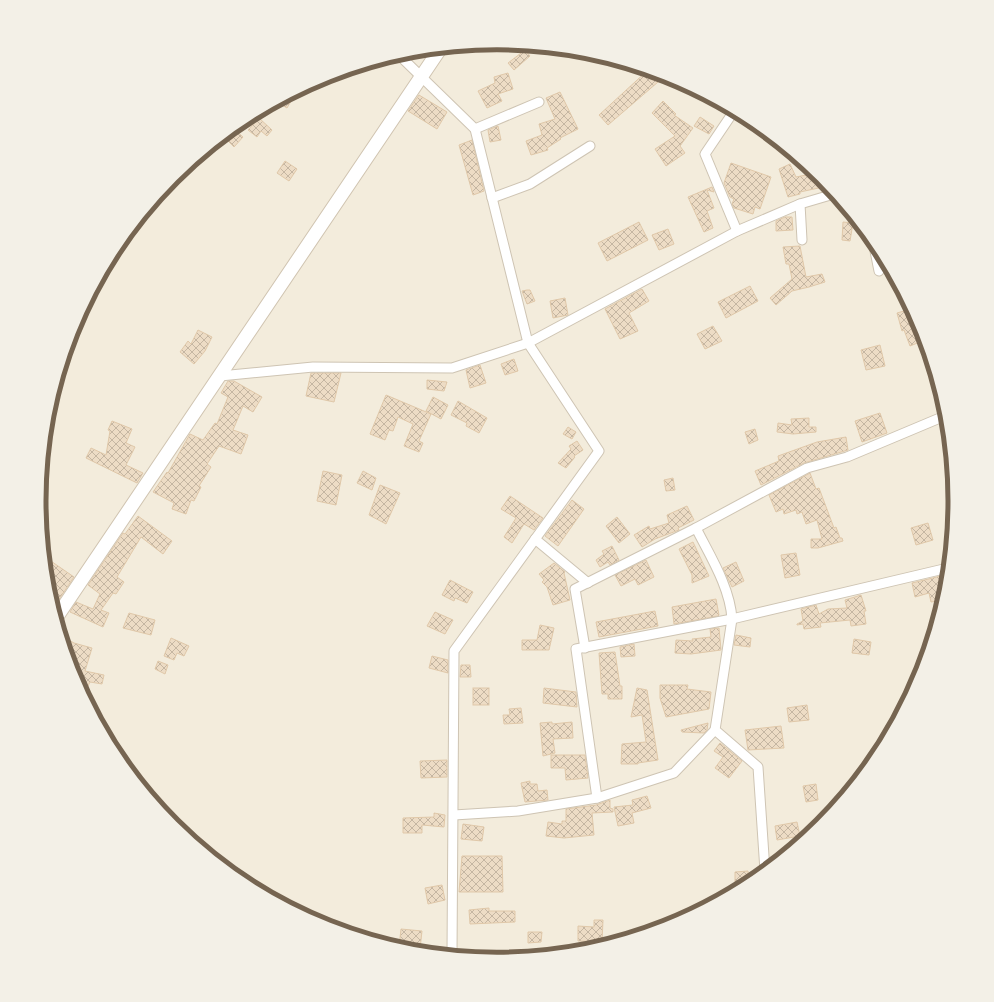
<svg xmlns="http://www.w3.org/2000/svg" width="994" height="1002" font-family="'IBM Plex Sans',sans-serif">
  <defs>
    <pattern id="building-cross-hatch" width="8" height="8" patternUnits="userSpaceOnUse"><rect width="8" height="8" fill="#eddcc5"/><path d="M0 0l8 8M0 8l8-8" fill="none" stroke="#c5b6a2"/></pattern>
  </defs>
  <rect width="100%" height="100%" fill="#fcf9ed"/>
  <circle fill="#f3ecdc" cx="497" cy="501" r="457"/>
  <g fill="url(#building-cross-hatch)" stroke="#e0c8a9">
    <polygon points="525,50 530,56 514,70 508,63"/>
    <polygon points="648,70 665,76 608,125 599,115"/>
    <polygon points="508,73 513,89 498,94 502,101 487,108 478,91 495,83 494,77"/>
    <polygon points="297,91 287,108 277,102 282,99"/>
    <polygon points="560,92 578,129 560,138 561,139 547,148 548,150 531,155 526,141 542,135 539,124 555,119 546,98"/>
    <polygon points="419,95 447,112 437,129 408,111"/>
    <polygon points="663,101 676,114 674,115 693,128 680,146 685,153 666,166 655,149 675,136 652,113"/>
    <polygon points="700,117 714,126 709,134 694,126"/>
    <polygon points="259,118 272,130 267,136 261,131 257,137 248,130"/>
    <polygon points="498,126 501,140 490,142 488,130"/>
    <polygon points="233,128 243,137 234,147 223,136"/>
    <polygon points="472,140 484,191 473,195 459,145"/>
    <polygon points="285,161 297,169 289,181 277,173"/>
    <polygon points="731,163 771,177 760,209 755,207 753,214 734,208 732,204 734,199 730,197 724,183"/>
    <polygon points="790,164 796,177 816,173 828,186 800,192 800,194 788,197 779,169"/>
    <polygon points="712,187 714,192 707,190 714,208 707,211 713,228 704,232 688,197"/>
    <polygon points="785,217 792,217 793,230 776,231 776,221"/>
    <polygon points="639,222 648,240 607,261 598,243"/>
    <polygon points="843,222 853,223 850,241 842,240"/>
    <polygon points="668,229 674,244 659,250 652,235"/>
    <polygon points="800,246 806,277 822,274 825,282 809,287 792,291 776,305 770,298 792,279 789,264 786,264 783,247"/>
    <polygon points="750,286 758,301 726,318 718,302"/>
    <polygon points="642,289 649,301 629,313 638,331 620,339 605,309"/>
    <polygon points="527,290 530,290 535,301 527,304 522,291"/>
    <polygon points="565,298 568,315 553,318 550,301"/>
    <polygon points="911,309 920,326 925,340 910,346 904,330 902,331 897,313"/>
    <polygon points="713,326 722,341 705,349 697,334"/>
    <polygon points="198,330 212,337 205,351 194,364 180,352 188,341 191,344"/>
    <polygon points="880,345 885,366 866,370 861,350"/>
    <polygon points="514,359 518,371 505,375 501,364"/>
    <polygon points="480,365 486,383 470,388 466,370"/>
    <polygon points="311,373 341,373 334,402 306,396"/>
    <polygon points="427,380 447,382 444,391 427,389"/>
    <polygon points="228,381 234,381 262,397 253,412 243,406 233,430 248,435 241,454 219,446 207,464 211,467 199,486 201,487 194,501 191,500 186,514 172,509 174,503 153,492 167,472 168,473 190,434 203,440 215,423 217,424 228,397 221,393"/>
    <polygon points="386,395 431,414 419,441 423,443 419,452 404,446 413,424 398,417 393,431 389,430 385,440 370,434"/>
    <polygon points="433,397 448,405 441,419 426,411"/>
    <polygon points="458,401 487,418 479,433 466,426 467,423 451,415"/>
    <polygon points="880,413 887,433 862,442 855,421"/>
    <polygon points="809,418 809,427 816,427 816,432 793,434 777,432 778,423 792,425 791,419"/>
    <polygon points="112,421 132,429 126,443 135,447 126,465 143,473 137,483 86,458 91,448 106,455 110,431 108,430"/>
    <polygon points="568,427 576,432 572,439 563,434"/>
    <polygon points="755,429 758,440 749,444 745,432"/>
    <polygon points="846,437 848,450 804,463 761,485 755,471 779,461 778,456 817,442"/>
    <polygon points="577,441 583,450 574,456 575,457 566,468 558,463 571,449 569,446"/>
    <polygon points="323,471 342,475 336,505 317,501"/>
    <polygon points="363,471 376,478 372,490 357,483"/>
    <polygon points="810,473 816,489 819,488 834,528 836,527 840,538 842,538 843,541 818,548 811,548 811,539 822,539 817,520 806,524 802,512 797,514 796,510 784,514 783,509 776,512 769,495"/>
    <polygon points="673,478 675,490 666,491 664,480"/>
    <polygon points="380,485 400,493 386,524 369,515"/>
    <polygon points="510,496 543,518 534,530 524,524 512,543 504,537 516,518 501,509"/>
    <polygon points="572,500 584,509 558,546 545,536"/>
    <polygon points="687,506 694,520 678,528 679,530 655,539 642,547 634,535 649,526 650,529 669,523 667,515"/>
    <polygon points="138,516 172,541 163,554 141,537 117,577 124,582 116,594 113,593 101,610 109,613 103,627 70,612 76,602 93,609 100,594 88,585 123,533 125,534"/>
    <polygon points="617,517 630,534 619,543 606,526"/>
    <polygon points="928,523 933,540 916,545 911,528"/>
    <polygon points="693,542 709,576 692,583 692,575 679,549"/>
    <polygon points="612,546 619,560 610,565 608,562 600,567 596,560 604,554 602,551"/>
    <polygon points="796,553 800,575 785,578 781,555"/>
    <polygon points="45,557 74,577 53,608 48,590"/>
    <polygon points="646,560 654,577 638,585 635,579 621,586 615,575"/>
    <polygon points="736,562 744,581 732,587 723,568"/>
    <polygon points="554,563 565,572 564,573 570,600 553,605 547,587 542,582 544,580 539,574"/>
    <polygon points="945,575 947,584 943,600 931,602 929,593 915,597 912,583"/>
    <polygon points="450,580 473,592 467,603 455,598 454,601 442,595"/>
    <polygon points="861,595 866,611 864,611 866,624 851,626 850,620 820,623 821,627 804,629 803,624 797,625 797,624 803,621 801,609 816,605 819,614 828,609 847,608 845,600"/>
    <polygon points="716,599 719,615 718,616 674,624 672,607"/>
    <polygon points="655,611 658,626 599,637 596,622"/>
    <polygon points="435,612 453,620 445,634 427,626"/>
    <polygon points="129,613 155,620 151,635 123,628"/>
    <polygon points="540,625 554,628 549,650 522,650 522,640 537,640"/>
    <polygon points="719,628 721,650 691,654 675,653 676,640 693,641 692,639 711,637 710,629"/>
    <polygon points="736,635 751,638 750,647 734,645"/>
    <polygon points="62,636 74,643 92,648 85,671 104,675 102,684 90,682 87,688 79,685 74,676"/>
    <polygon points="171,638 189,646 184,656 177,653 174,660 164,656"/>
    <polygon points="854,639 871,642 869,655 852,653"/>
    <polygon points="634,644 635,656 621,657 620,647"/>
    <polygon points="615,652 620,686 622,686 622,699 608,699 608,694 602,694 599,653"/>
    <polygon points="432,656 448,660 448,673 429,668"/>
    <polygon points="158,661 168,665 165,674 155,669"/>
    <polygon points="461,665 470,665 471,677 460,677"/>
    <polygon points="660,685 688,685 687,689 711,692 709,709 666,717 660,698"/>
    <rect x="473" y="688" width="16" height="17"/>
    <polygon points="544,688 576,692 577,707 543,703"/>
    <polygon points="637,688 647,690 658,760 638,763 638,764 621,764 622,744 646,742 642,715 631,717"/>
    <polygon points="807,705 809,720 789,722 787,708"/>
    <polygon points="521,708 523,723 504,724 503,715 510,715 509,709"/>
    <polygon points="552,722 552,724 572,722 573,738 553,739 555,753 543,756 540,723"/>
    <polygon points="708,723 707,730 704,733 682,732 681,730"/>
    <polygon points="781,726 784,748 748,750 745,730"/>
    <polygon points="720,743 742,761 729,778 715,768 723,757 714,751"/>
    <polygon points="551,755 585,755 588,778 566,780 565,768 551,768"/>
    <polygon points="447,760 447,777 421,778 420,761"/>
    <polygon points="530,781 530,784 537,784 538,791 547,790 548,800 525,802 521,783"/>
    <polygon points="816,784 818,800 806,802 803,786"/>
    <polygon points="647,796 651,808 632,813 634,823 618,826 614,807 633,805 632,800"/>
    <polygon points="610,800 610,808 613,809 613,812 592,813 594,835 564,838 546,836 548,822 562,824 562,821 566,821 566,809 596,805"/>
    <polygon points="434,813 445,815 444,827 422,825 422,833 403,833 403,818 434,817"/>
    <polygon points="797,822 800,836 777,840 775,826"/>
    <polygon points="463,824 484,827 482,841 461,839"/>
    <polygon points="462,856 502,856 503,892 459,892"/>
    <polygon points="748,871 749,881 735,882 735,872"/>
    <polygon points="442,885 445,900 428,904 425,888"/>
    <polygon points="489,908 489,911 515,911 515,922 470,924 469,910"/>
    <polygon points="594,920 603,920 602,942 578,941 578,926 594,927"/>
    <polygon points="401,929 422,931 420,949 399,947"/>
    <polygon points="528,932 542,932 541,942 528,943"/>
  </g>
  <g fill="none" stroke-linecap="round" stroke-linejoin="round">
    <g stroke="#cec4b3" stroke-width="11">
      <g id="street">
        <polyline points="399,55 475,129 528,343 599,451 454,651 452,955"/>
        <polyline points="734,111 705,154 737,231"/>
        <polyline points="475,129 539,102"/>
        <polyline points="492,198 530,184 590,146"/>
        <polyline points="800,204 802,240"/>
        <polyline points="873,241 879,271"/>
        <polyline points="220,376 313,367 452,368 528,343 737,231 800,204 834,194"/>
        <path d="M696,528C710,556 730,587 732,619L715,730L758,767L765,871"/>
        <polyline points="535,539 588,583"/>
        <polyline points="585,648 575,589 696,528 807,468 847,457 947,415"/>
        <polyline points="597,798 576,649 732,619 948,568"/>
        <polyline points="454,815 518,811 597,798 674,773 715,730"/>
      </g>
    </g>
    <g stroke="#d0c4b1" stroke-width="15">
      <polyline id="secondary" points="56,618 440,49"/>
    </g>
    <use href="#street" stroke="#fff" stroke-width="9"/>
    <use href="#secondary" stroke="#fff" stroke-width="13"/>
  </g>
  <path d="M0 0H994V1002H0ZM46 501a451 451 0 1 1 902 0a451 451 0 1 1-902 0Z" fill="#f3f0e7" fill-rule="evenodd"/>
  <path fill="none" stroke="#766551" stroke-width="5" d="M46 501a451 451 0 1 1 902 0a451 451 0 1 1-902 0Z"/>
</svg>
